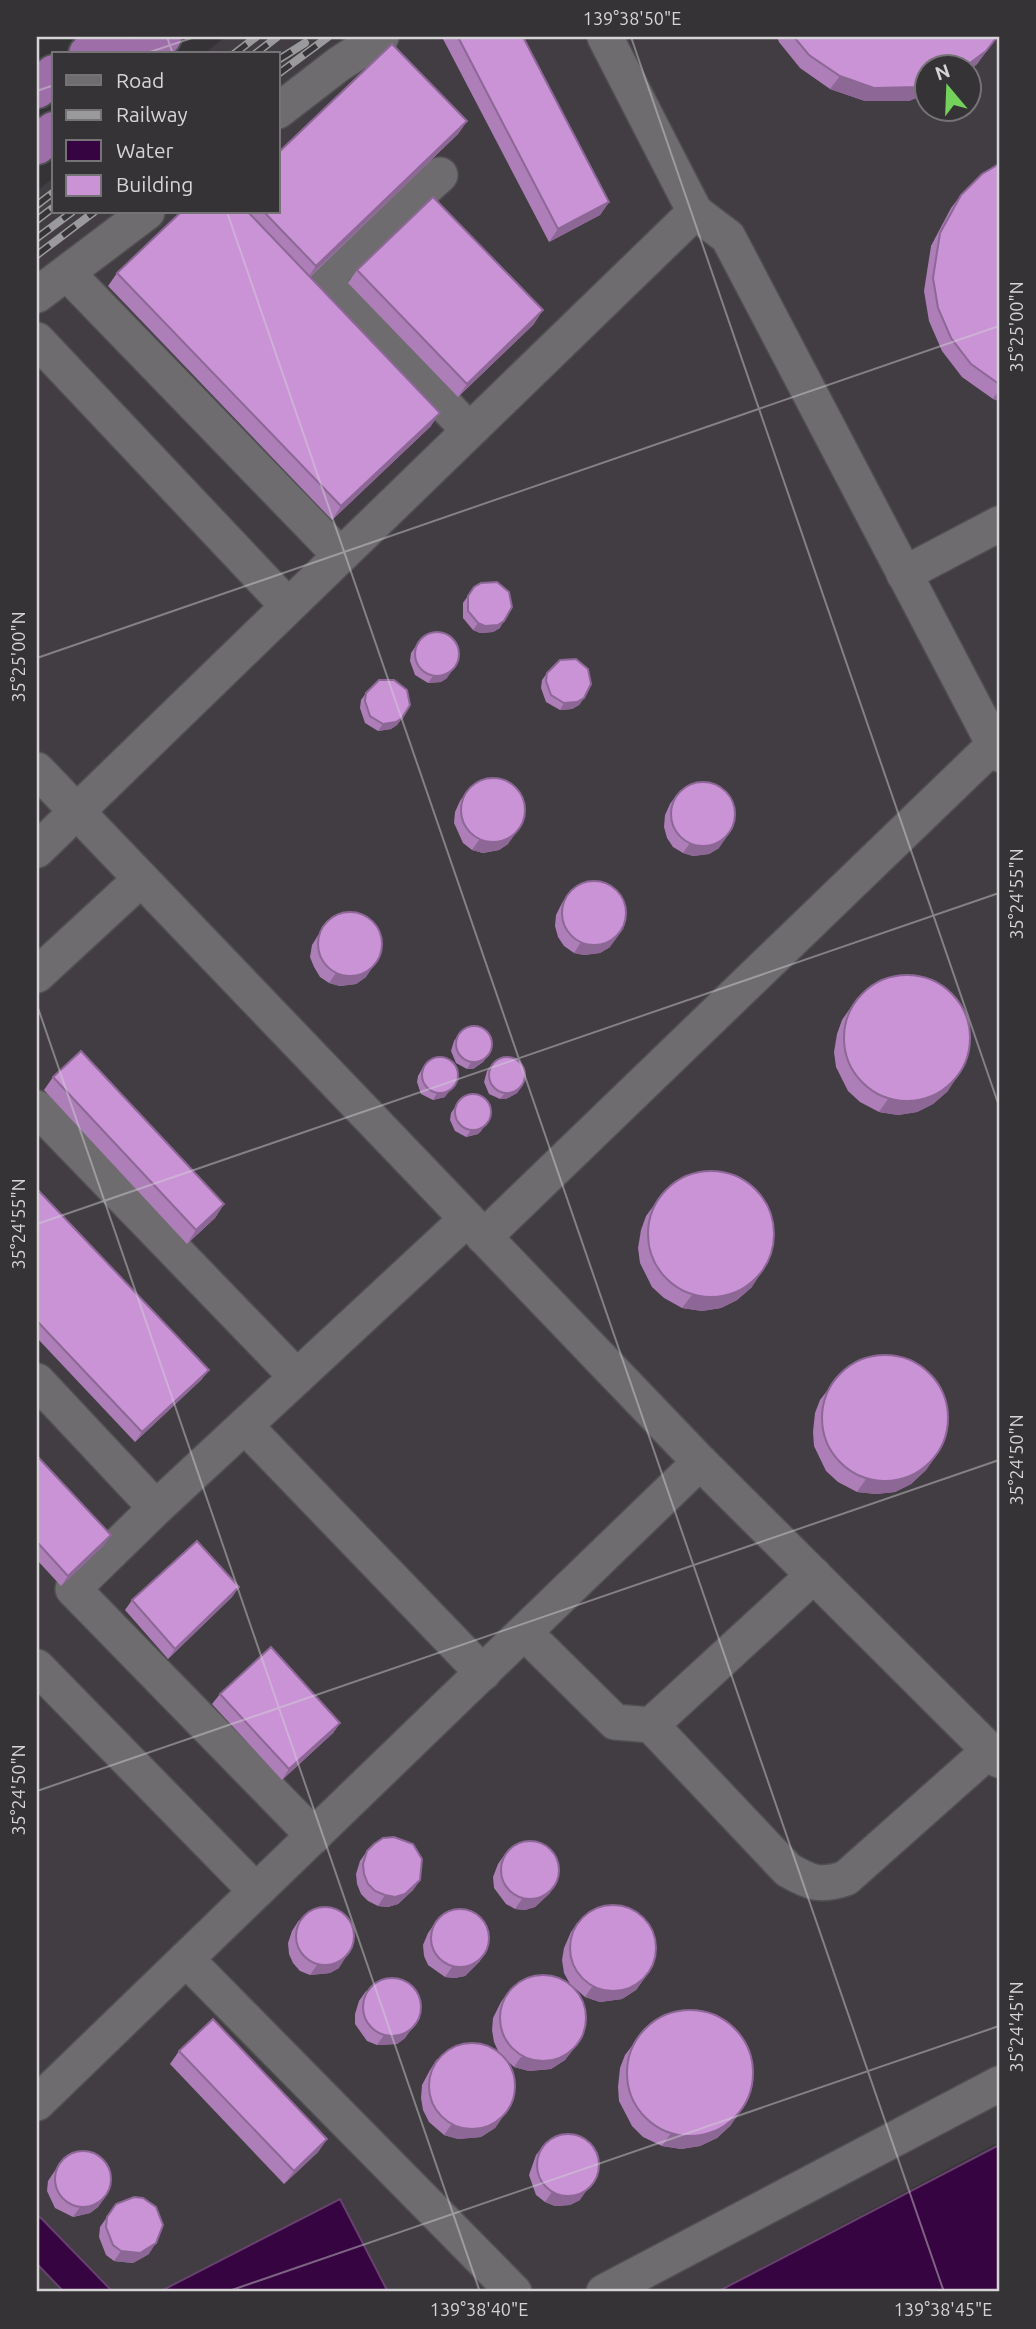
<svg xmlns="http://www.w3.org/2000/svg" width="1036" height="2329" font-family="Ubuntu,sans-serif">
  <rect width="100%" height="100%" fill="#353335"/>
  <path fill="#423c43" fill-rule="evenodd" d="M225,37H999V2142L716,2292H37V191L54,177V212H278V54H204ZM928,66H970V108H928Z"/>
  <g fill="#360440" stroke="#66426d" stroke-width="2">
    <polygon points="999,2145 999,2292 717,2292"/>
    <polygon points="340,2199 388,2292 159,2292"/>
    <polygon points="37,2216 41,2218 113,2292 64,2292 37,2264"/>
  </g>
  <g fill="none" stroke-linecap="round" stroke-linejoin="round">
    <g stroke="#504f51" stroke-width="38">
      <g id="minor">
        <polyline points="278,111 339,64 381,37"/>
        <polyline points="440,175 324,279 469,430"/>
        <polyline points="695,212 728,237 999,754"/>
        <polyline points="67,273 340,555"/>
        <polyline points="37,295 147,212"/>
        <polyline points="37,340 288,606"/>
        <polyline points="904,574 999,524"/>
        <polyline points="37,770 700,1462 999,1760"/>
        <polyline points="37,850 695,212 605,37"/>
        <polyline points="37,975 141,879"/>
        <polyline points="37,1108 297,1377"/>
        <polyline points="484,1237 994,745"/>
        <polyline points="37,1381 156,1508 467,1219"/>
        <polyline points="245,1426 483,1673"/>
        <polyline points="156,1508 73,1589 314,1836"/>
        <path d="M525,1633L615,1722L651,1725L788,1870C811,1883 820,1887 846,1878L990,1750"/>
        <polyline points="37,1667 256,1891"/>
        <polyline points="651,1725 814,1575"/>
        <polyline points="186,1959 514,2292"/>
        <polyline points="37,2103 700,1462"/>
        <polyline points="604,2292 999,2084"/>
      </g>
    </g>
    <g stroke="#504f51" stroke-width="42">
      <g id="highway">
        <polyline points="88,54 110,37"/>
        <polyline points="141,54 162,37"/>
        <polyline points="37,89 54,74"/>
        <polyline points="37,145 54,131"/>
      </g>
    </g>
    <use href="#minor" stroke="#6e6c6f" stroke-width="35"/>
    <use href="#highway" stroke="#9e6ea9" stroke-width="38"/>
    <g stroke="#9a999b" stroke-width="8">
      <g id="rail">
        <polyline points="234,54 256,37"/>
        <polyline points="255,54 277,37"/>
        <polyline points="278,60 305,43"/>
        <polyline points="278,74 328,37"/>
        <polyline points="37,205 54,192"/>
        <polyline points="37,220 54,207"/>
        <polyline points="37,238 72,212"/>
        <polyline points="37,255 94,212"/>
      </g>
    </g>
    <use href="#rail" stroke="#353335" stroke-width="5" stroke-dasharray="16" stroke-linecap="butt"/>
  </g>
  <g fill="#ad7eb8">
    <polygon points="442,37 523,37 609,202 600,215 549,242"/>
    <polygon points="777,37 997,37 977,64 970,70 970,66 909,101 865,101 830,89 800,68 779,42"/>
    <polygon points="467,121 458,134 310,277 431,426 332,520 108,286 117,273 181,212 278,212"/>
    <polygon points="999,164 999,401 993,399 962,377 942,351 929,321 924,291 931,246 951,208 961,195"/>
    <polygon points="357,270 534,324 458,397 348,283"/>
    <polygon points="474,587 500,628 493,632 480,633 473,630 463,618 463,603"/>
    <polygon points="422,637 447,678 441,682 428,683 415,675 410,661 411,653"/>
    <polygon points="547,673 584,698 579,705 572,709 560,710 546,702 541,688 542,680"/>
    <polygon points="366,693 402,718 397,725 391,729 378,731 365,723 360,708 361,700"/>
    <polygon points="467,791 508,844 499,850 483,853 472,850 463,843 454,823 455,812 460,801"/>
    <polygon points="677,794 719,848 709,854 693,856 683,853 673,847 667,838 664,827 665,815 670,804"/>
    <polygon points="569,893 610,947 600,953 584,955 574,953 564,946 558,937 555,926 556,915 562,903"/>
    <polygon points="325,924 366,977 356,984 340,986 329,983 320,977 314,967 310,957 312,945"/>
    <polygon points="851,1007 948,1091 933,1104 917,1112 898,1115 879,1112 860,1102 848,1091 836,1067 834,1052 837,1034 842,1020"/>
    <polygon points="459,1034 488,1055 483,1062 473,1069 467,1069 456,1063 451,1051 454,1041"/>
    <polygon points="492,1064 522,1086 517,1093 506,1099 500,1099 489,1094 484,1082 487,1071"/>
    <polygon points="422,1069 445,1097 433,1100 421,1094 417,1082 418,1076"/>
    <polygon points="53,1077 224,1204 215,1218 187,1244 44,1090"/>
    <polygon points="462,1097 482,1130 478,1134 466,1137 455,1131 450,1120 451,1113"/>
    <polygon points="37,1189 209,1370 201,1380 135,1442 37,1338"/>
    <polygon points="666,1189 752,1287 737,1300 721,1308 702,1311 682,1308 664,1298 652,1287 640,1263 638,1248 641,1230 646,1216"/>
    <polygon points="830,1387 935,1457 926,1470 911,1484 895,1492 876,1494 857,1492 838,1482 826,1471 814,1446 813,1432 815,1413 820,1400"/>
    <polygon points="37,1458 111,1535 104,1545 61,1586 37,1560"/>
    <polygon points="239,1587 232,1597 168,1659 125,1610 132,1600"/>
    <polygon points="220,1694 340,1723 333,1733 282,1780 212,1704"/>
    <polygon points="367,1851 420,1880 413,1890 398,1904 388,1907 378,1906 368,1901 361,1894 357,1884 356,1874 360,1861"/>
    <polygon points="505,1854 550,1893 535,1907 525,1910 515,1909 506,1904 494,1888 493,1877 498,1864"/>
    <polygon points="299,1920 339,1968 330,1973 310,1975 300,1971 293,1963 289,1954 288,1943 292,1931"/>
    <polygon points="578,1922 653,1966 636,1990 622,1999 600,2002 585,1997 570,1984 564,1973 562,1960 564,1948 571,1932"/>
    <polygon points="435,1923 480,1961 465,1976 455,1978 445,1977 428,1965 424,1956 423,1945 428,1933"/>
    <polygon points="366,1991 418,2019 405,2038 397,2044 377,2045 367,2041 355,2024 355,2014 359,2001"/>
    <polygon points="508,1992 583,2035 565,2060 551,2069 529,2071 514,2067 504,2058 512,2103 495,2128 481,2137 458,2139 444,2135 429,2122 423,2110 421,2098 422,2085 430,2070 437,2059 499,2053 494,2042 492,2030 493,2018 501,2002"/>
    <polygon points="635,2042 731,2125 717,2138 700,2146 681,2149 662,2146 643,2137 632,2126 619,2101 618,2087 620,2068 625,2055"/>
    <polygon points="179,2051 327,2139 318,2152 284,2184 170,2064"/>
    <polygon points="544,2145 580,2200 570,2205 555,2206 545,2202 536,2195 529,2175 536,2155"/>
    <polygon points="64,2157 105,2197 98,2207 90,2213 73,2217 55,2208 47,2191 48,2181"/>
    <polygon points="116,2204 149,2254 133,2263 114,2261 106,2255 99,2237 100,2227"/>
  </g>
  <g fill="#8d6796">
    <polygon points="997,37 977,64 970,70 970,66 966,66"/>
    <polygon points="840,76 928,84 928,94 909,101 865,101 830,89"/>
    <polygon points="467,121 458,134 307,279 316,266"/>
    <polygon points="609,202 600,215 549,242 558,229"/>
    <polygon points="543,310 534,324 458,397 467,384"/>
    <polygon points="999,390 999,401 993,399"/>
    <polygon points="440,413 431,426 332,520 341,506"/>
    <polygon points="504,621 500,628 493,632 480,633 473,630 478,623"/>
    <polygon points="452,671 447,678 441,682 428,683 433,676"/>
    <polygon points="584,698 579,705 572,709 560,710 564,703"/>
    <polygon points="402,718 397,725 391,729 378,731 383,724"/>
    <polygon points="522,825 508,844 499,850 483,853 472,850 479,840"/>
    <polygon points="733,828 719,848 709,854 693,856 683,853 690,843"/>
    <polygon points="624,928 610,947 600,953 584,955 574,953 581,942"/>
    <polygon points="379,958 366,977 356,984 340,986 329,983 336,973"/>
    <polygon points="488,1055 483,1062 473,1069 467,1069 471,1062"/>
    <polygon points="957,1077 948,1091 933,1104 917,1112 898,1115 879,1112 888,1099"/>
    <polygon points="457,1081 445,1097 433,1100 437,1093"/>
    <polygon points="522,1086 517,1093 506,1099 500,1099 505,1093"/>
    <polygon points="487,1124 478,1134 466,1137 471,1130"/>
    <polygon points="224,1204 215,1218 187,1244 196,1230"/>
    <polygon points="761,1273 752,1287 737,1300 721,1308 702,1311 682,1308 692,1295"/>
    <polygon points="209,1370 201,1380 135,1442 142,1432"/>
    <polygon points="935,1457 926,1470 911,1484 895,1492 876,1494 857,1492 866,1479"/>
    <polygon points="111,1535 104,1545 61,1586 68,1576"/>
    <polygon points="239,1587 232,1597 168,1659 175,1649"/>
    <polygon points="340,1723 333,1733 282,1780 289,1769"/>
    <polygon points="420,1880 413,1890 398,1904 388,1907 378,1906 385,1895"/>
    <polygon points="557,1883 550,1893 535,1907 525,1910 515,1909 522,1899"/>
    <polygon points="487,1951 480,1961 465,1976 455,1978 445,1977 452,1967"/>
    <polygon points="346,1957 339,1968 330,1973 310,1975 317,1965"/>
    <polygon points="643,1980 636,1990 622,1999 600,2002 585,1997 592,1987"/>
    <polygon points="412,2028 405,2038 397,2044 377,2045 384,2035"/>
    <polygon points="573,2050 565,2060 551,2069 529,2071 514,2067 521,2057"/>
    <polygon points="740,2112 731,2125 717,2138 700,2146 681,2149 662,2146 671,2133"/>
    <polygon points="502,2118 495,2128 481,2137 458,2139 444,2135 451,2125"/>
    <polygon points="327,2139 318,2152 284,2184 294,2171"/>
    <polygon points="587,2190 580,2200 570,2205 555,2206 545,2202 552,2192"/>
    <polygon points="105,2197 98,2207 90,2213 73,2217 80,2207"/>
    <polygon points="156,2243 149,2254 133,2263 114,2261 121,2251"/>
  </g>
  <g fill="#c993d6" stroke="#8d6796" stroke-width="2">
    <polygon points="458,37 523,37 609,202 558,229"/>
    <polygon points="794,37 997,37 986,51 966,66 928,66 928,84 919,87 874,88 840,76 809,55"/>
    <polygon points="392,44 467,121 316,266 264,212 278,212 278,153"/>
    <polygon points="999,164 999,384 971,364 951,338 938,308 933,278 940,233 961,195 982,174"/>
    <polygon points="433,197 543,310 467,384 357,270"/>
    <polygon points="181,212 248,212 440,413 341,506 117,273"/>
    <polygon points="497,582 509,592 512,607 504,621 498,625 485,626 478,623 468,611 468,596 474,587 481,583"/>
    <circle cx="437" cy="654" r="22"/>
    <polygon points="576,659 588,669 591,684 584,698 577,702 564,703 551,695 546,681 547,673 560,660"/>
    <polygon points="379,680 394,680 407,690 410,705 402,718 396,722 383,724 370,716 365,701 366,693"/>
    <circle cx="493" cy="810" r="32"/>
    <circle cx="703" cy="814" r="32"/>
    <circle cx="594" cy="913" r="32"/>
    <circle cx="350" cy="944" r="32"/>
    <circle cx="907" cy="1038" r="63"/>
    <circle cx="474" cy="1044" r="18"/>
    <polygon points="81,1051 224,1204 196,1230 53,1077"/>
    <circle cx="440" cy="1075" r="18"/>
    <circle cx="507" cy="1075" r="18"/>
    <circle cx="473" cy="1112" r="18"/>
    <circle cx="711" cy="1234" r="63"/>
    <polygon points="37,1189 209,1370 142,1432 37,1321"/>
    <circle cx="885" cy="1418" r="63"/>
    <polygon points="38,1457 111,1535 68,1576 37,1542 37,1458"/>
    <polygon points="197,1541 239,1587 175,1649 132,1600"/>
    <polygon points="271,1647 340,1723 289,1769 220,1694"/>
    <polygon points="394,1837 413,1844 422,1859 420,1880 405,1894 395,1897 385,1895 375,1891 368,1884 364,1874 363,1864 367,1851 374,1844 383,1838"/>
    <circle cx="530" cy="1870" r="29"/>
    <circle cx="613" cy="1948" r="43"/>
    <circle cx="325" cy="1936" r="29"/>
    <circle cx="460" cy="1938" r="29"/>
    <circle cx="543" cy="2018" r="43"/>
    <circle cx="392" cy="2007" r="29"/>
    <circle cx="690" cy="2073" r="63"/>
    <polygon points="213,2019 327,2139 294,2171 179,2051"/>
    <circle cx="472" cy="2086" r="43"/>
    <circle cx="568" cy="2165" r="31"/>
    <circle cx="83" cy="2179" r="28"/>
    <polygon points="134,2197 143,2198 156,2207 163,2225 156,2243 140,2253 121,2251 113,2245 106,2227 107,2217 116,2204"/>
  </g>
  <path fill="none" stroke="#d5d4d6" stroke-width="2" stroke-opacity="0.45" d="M167,37L173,54M631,37L999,1106M144,54L195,37M37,91L54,85M227,212L944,2292M37,658L999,326M37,1005L480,2292M37,1224L999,893M37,1791L999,1460M226,2292L999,2026"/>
  <rect width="1036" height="2329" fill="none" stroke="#353335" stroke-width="77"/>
  <rect x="52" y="52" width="228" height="161" fill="#353335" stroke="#757375" stroke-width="2"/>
  <rect x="66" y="75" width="35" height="10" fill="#6e6c6f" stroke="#757375" stroke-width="2"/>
  <text x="116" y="88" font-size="21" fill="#d5d4d6">Road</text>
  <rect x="66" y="110" width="35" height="10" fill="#9a999b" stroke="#757375" stroke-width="2"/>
  <text x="116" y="122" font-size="21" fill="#d5d4d6">Railway</text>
  <rect x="66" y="140" width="35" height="21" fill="#360440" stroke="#757375" stroke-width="2"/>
  <text x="116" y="158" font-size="21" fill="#d5d4d6">Water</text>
  <rect x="66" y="175" width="35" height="21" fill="#c993d6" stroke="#757375" stroke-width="2"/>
  <text x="116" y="192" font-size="21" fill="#d5d4d6">Building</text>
  <g transform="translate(948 88) rotate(341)"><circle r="33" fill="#353335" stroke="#757375" stroke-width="2"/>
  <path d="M0-5L12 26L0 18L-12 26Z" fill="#74d25c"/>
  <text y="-10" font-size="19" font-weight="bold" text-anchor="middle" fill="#d5d4d6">N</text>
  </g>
  <rect x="38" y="38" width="960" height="2252" fill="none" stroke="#d5d4d6" stroke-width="2.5"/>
  <g font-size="18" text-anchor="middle" fill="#d5d4d6">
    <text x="632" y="25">139°38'50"E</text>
    <text transform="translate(1017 327) rotate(-90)" y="6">35°25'00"N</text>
    <text transform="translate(19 657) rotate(-90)" y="6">35°25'00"N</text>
    <text transform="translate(1017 894) rotate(-90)" y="6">35°24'55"N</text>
    <text transform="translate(19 1224) rotate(-90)" y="6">35°24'55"N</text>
    <text transform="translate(1017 1460) rotate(-90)" y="6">35°24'50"N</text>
    <text transform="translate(19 1790) rotate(-90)" y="6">35°24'50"N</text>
    <text transform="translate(1017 2027) rotate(-90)" y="6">35°24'45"N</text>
    <text x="479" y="2316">139°38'40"E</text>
    <text x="943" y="2316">139°38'45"E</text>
  </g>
</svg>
